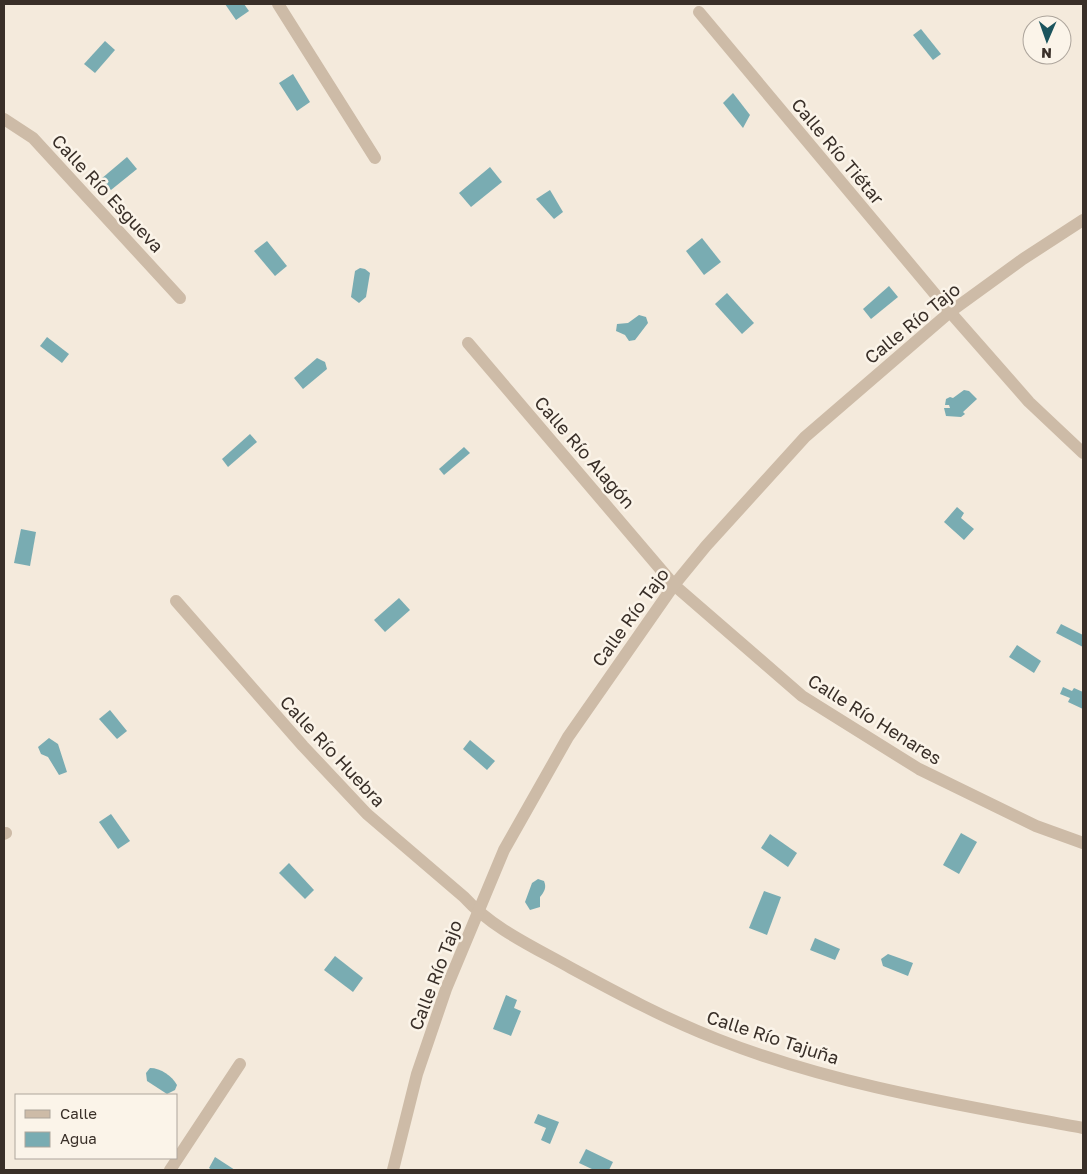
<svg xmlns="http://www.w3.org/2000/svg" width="1087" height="1174" font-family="'Golos Text',sans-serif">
  <rect width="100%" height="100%" fill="#f4eadc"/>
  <g fill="#79acb2">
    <polygon points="225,4 244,4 249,11 236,20"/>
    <polygon points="921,29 941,54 933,60 913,35"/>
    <polygon points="105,41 115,50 95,73 84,64"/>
    <polygon points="293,74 310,102 297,111 279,83"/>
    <polygon points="733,93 750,115 743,128 723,103"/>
    <polygon points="127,157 137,169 111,190 101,179"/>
    <polygon points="490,167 502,182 471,207 459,193"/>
    <polygon points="550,190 563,212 554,219 536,199"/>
    <polygon points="702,238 721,262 704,275 686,251"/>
    <polygon points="267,241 287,266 275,276 254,251"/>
    <polygon points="360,268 365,269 370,273 366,297 359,303 351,297 355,271"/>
    <polygon points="889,286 898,297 871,319 863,309"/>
    <polygon points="727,293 754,323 742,334 715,304"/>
    <polygon points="639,315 646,317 648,323 635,340 629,341 625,335 616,331 617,324 628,323"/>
    <polygon points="47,337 69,354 62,363 40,346"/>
    <polygon points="317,358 325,362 327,369 303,389 294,378"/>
    <polygon points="964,390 969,391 977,399 963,412 965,414 961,417 946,416 944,408 950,408 949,405 945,405 946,399 950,397 953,398"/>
    <polygon points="250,434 257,442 228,467 222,459"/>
    <polygon points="464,447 470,453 444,475 439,469"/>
    <polygon points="957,507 964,513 961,518 974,529 964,540 944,522"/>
    <polygon points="21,529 36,532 30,566 14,563"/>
    <polygon points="399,598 410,610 385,632 374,620"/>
    <polygon points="1061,624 1083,635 1083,647 1056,633"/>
    <polygon points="1017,645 1041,661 1034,673 1009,657"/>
    <polygon points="1063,687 1072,691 1074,688 1083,692 1083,709 1068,702 1070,698 1060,694"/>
    <polygon points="110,710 127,731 117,739 99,719"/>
    <polygon points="49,738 58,744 67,772 59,775 48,757 41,754 38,747"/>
    <polygon points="470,740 495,761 487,770 463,749"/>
    <polygon points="111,814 130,841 118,849 99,822"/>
    <polygon points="961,833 977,842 959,874 943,865"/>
    <polygon points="770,834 797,853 788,867 761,848"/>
    <polygon points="289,863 314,890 305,899 279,873"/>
    <path d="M538,879L544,881C547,888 544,892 540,897V907L530,910L525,902L532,883Z"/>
    <polygon points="764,891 781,897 767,935 749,928"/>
    <polygon points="815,938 840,949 835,960 810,950"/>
    <polygon points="888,954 913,963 908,976 883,966 881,959"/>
    <polygon points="335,956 363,978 353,992 324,970"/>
    <polygon points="506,995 517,1000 514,1008 521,1011 511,1036 493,1029"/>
    <path d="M150,1068C161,1068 172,1076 177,1085L175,1090L167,1094L147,1081L146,1073Z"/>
    <polygon points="538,1114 559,1122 550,1144 541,1140 546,1128 534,1123"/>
    <polygon points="586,1149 613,1162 609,1170 594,1170 579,1163"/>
    <polygon points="215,1157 235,1170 212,1170 209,1168"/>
  </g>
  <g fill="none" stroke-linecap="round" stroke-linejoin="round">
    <g stroke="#cdbba7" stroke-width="12">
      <polyline points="278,4 375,158"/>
      <polyline points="699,12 950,312 1029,402 1083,453"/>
      <polyline points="4,119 33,138 180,298"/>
      <polyline points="468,343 674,585 802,696 919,769 1036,826 1083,843"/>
      <path d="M176,601L303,746L367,814L464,897C493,929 534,947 571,968C619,994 666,1019 717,1039C833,1085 960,1105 1083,1128"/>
      <polyline points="4,834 6,833"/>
      <polyline points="170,1170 240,1064"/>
      <polyline points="393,1170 417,1074 446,989 504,850 568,737 674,585 706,546 805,437 950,312 1023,259 1083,220"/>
    </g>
  </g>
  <g text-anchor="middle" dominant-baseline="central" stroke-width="5" stroke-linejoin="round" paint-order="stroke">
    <g font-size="18" fill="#392f28" stroke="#fbf4e9">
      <text transform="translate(838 151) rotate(50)">Calle Río Tiétar</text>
      <text transform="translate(108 193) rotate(47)">Calle Río Esgueva</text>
      <text transform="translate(912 323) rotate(-39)">Calle Río Tajo</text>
      <text transform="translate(585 452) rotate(49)">Calle Río Alagón</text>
      <text transform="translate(630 617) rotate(-54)">Calle Río Tajo</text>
      <text transform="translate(875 719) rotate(32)">Calle Río Henares</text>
      <text transform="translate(333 751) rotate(47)">Calle Río Huebra</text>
      <text transform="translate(435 975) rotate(-69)">Calle Río Tajo</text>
      <text transform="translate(773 1037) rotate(18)">Calle Río Tajuña</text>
    </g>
  </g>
  <rect width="1087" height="1174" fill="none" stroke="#392f28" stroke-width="10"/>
  <rect x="15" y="1094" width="162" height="65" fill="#fbf4e9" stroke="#ada59c"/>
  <rect x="25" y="1110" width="25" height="8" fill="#cdbba7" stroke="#ada59c"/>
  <text x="60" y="1119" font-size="15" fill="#392f28">Calle</text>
  <rect x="25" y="1132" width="25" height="15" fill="#79acb2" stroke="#ada59c"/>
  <text x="60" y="1144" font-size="15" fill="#392f28">Agua</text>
  <g transform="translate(1047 40) rotate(182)"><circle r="24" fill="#fbf4e9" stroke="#ada59c"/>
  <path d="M0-4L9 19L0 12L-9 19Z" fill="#1b545d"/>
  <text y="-8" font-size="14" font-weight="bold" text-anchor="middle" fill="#392f28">N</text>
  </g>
</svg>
